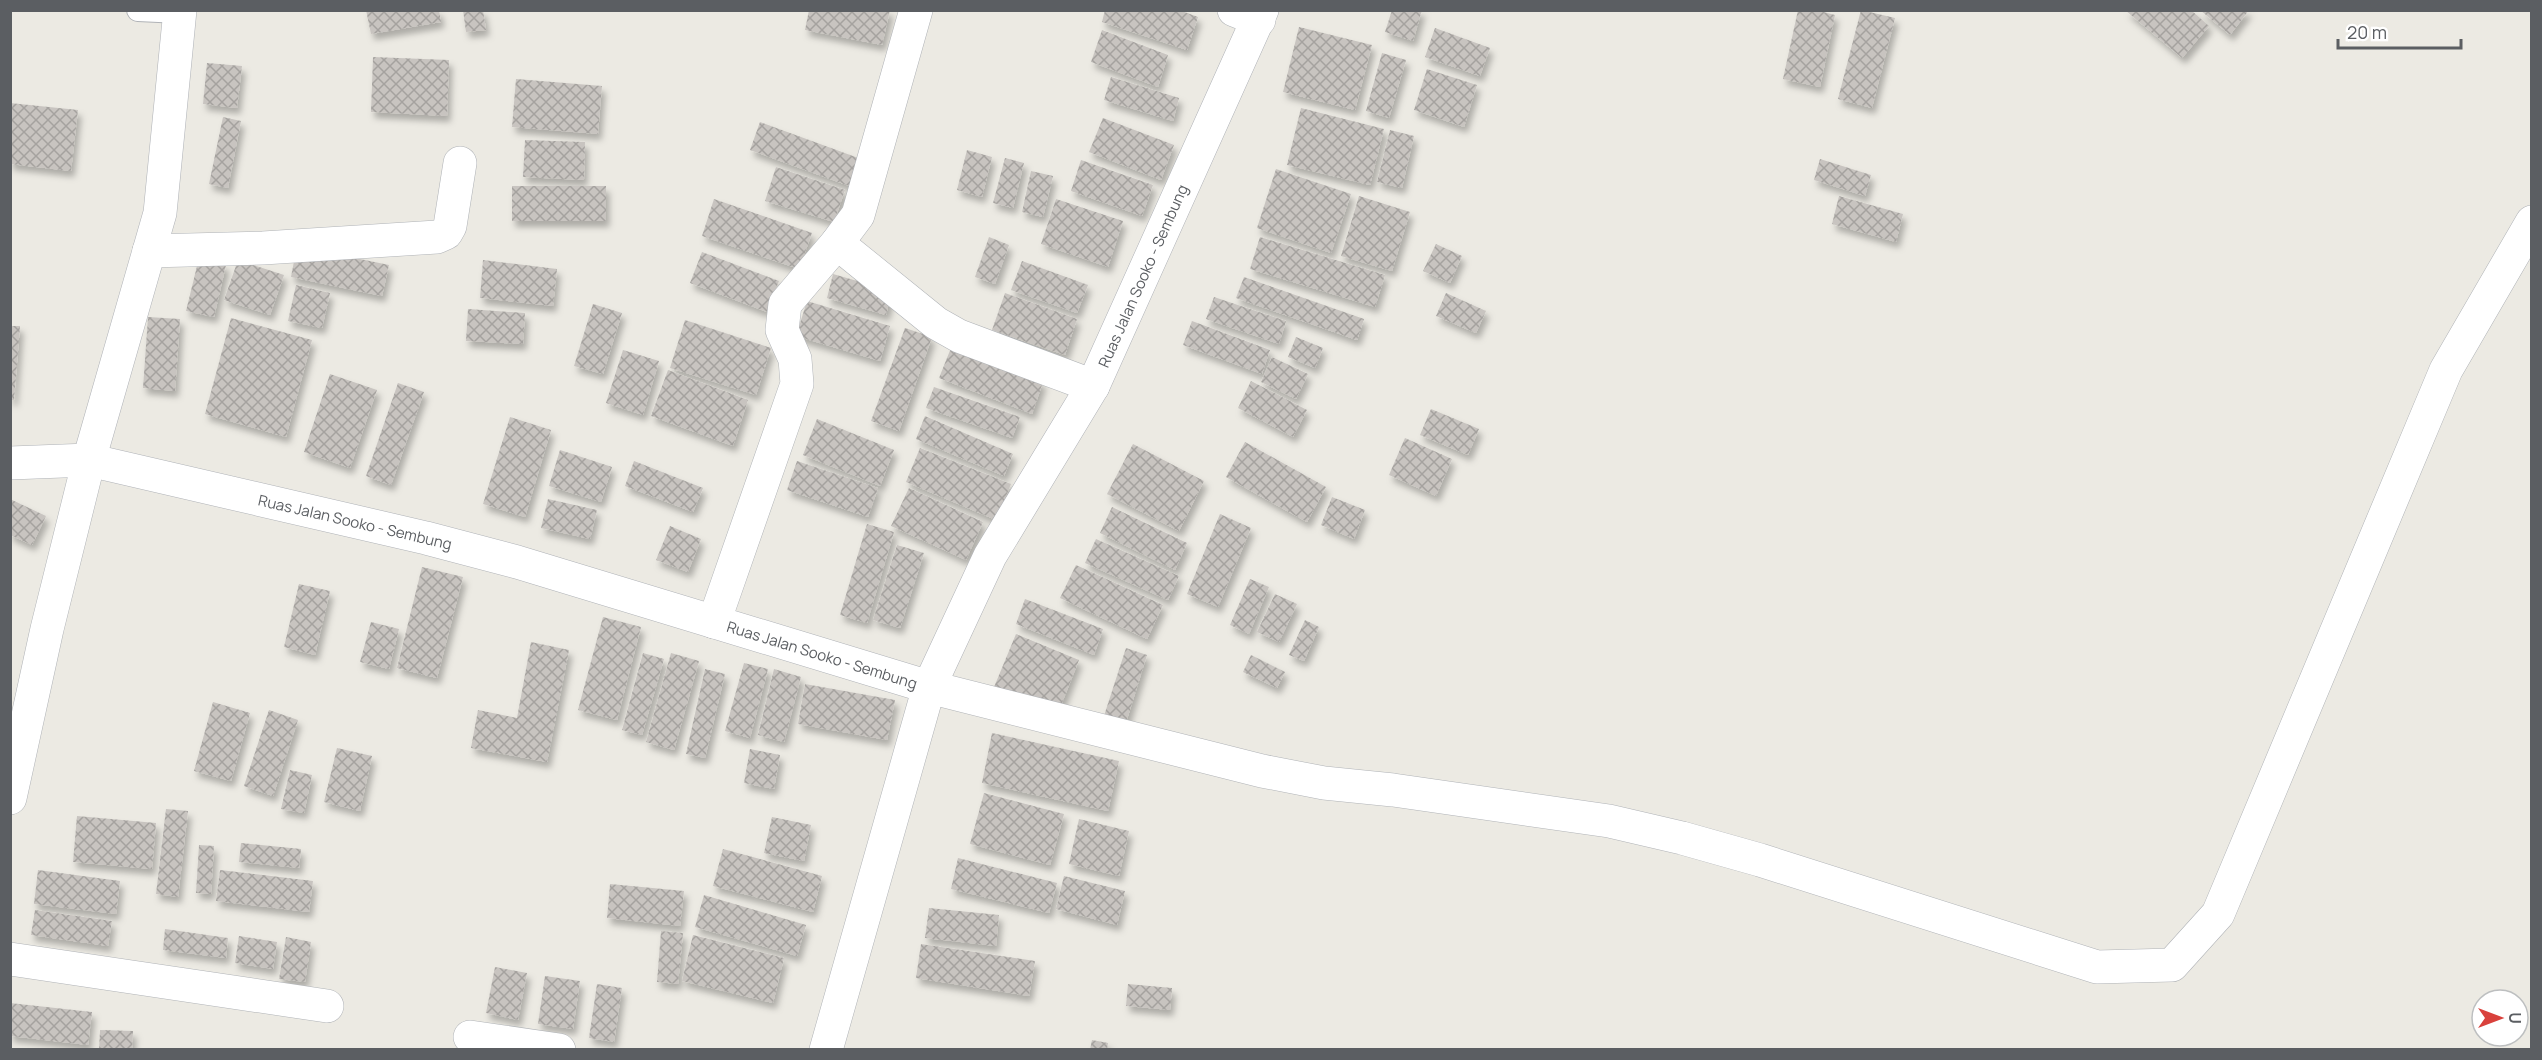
<svg xmlns="http://www.w3.org/2000/svg" width="2542" height="1060" font-family="Manrope,sans-serif">
  <defs>
    <pattern id="building-cross-hatch" width="8" height="8" patternUnits="userSpaceOnUse" patternTransform="scale(1.5)"><rect width="8" height="8" fill="#c8c4c0"/><path d="M0 0l8 8M0 8l8-8" fill="none" stroke="#a5a29f"/></pattern>
    <filter id="shadow"><feDropShadow dx="3.5" dy="6" stdDeviation="3" flood-color="#0004"/></filter>
  </defs>
  <rect width="100%" height="100%" fill="#eceae3"/>
  <g fill="url(#building-cross-hatch)" filter="url(#shadow)">
    <polygon points="366,10 439,10 441,22 371,34"/>
    <polygon points="463,10 483,10 486,30 466,32"/>
    <polygon points="809,10 890,10 882,45 805,30"/>
    <polygon points="1105,10 1179,10 1198,17 1187,50 1102,22"/>
    <polygon points="1392,10 1422,10 1413,41 1385,32"/>
    <polygon points="1798,10 1816,10 1835,15 1820,87 1783,79"/>
    <polygon points="1861,10 1895,18 1872,108 1838,99"/>
    <polygon points="2125,10 2191,10 2209,26 2182,58"/>
    <polygon points="2200,10 2249,10 2230,35"/>
    <polygon points="1299,27 1372,45 1355,110 1283,92"/>
    <polygon points="1435,28 1490,48 1480,76 1425,57"/>
    <polygon points="1102,30 1168,55 1158,87 1091,62"/>
    <polygon points="1382,53 1406,60 1389,118 1366,111"/>
    <polygon points="373,57 449,60 447,116 371,112"/>
    <polygon points="207,63 242,66 237,108 203,104"/>
    <polygon points="1427,69 1477,85 1464,127 1414,110"/>
    <polygon points="1111,77 1179,98 1173,121 1104,100"/>
    <polygon points="516,79 602,86 598,134 512,127"/>
    <polygon points="10,103 78,110 71,171 10,164"/>
    <polygon points="1301,108 1384,129 1370,185 1287,165"/>
    <polygon points="223,117 241,121 228,188 209,184"/>
    <polygon points="1103,118 1174,145 1161,180 1089,152"/>
    <polygon points="760,122 861,159 852,187 750,150"/>
    <polygon points="1390,130 1414,136 1402,188 1377,182"/>
    <polygon points="525,140 585,142 584,180 523,177"/>
    <polygon points="967,150 992,157 982,197 957,190"/>
    <polygon points="1005,158 1024,163 1013,208 993,203"/>
    <polygon points="1820,159 1871,175 1865,196 1814,180"/>
    <polygon points="1081,160 1153,185 1142,216 1071,191"/>
    <polygon points="776,167 845,190 834,222 765,201"/>
    <polygon points="1276,169 1351,194 1331,253 1257,228"/>
    <polygon points="1031,171 1053,176 1043,217 1022,212"/>
    <rect x="512" y="186" width="94" height="35"/>
    <polygon points="1359,196 1410,212 1392,271 1341,256"/>
    <polygon points="1839,196 1903,214 1896,242 1832,224"/>
    <polygon points="714,199 812,233 799,269 702,236"/>
    <polygon points="1056,199 1123,221 1108,267 1041,244"/>
    <polygon points="989,237 1009,245 995,284 975,277"/>
    <polygon points="1260,237 1385,275 1375,307 1250,269"/>
    <polygon points="1436,244 1462,256 1450,283 1423,271"/>
    <polygon points="297,246 389,265 382,296 291,277"/>
    <polygon points="702,252 779,281 767,312 690,283"/>
    <polygon points="199,258 226,265 214,317 186,311"/>
    <polygon points="238,260 284,275 270,315 224,300"/>
    <polygon points="483,260 557,269 553,306 480,298"/>
    <polygon points="1022,261 1088,285 1077,313 1011,290"/>
    <polygon points="833,274 892,291 886,315 827,298"/>
    <polygon points="1244,277 1364,319 1357,340 1236,298"/>
    <polygon points="296,285 330,293 322,328 288,321"/>
    <polygon points="1005,293 1077,319 1065,355 992,330"/>
    <polygon points="1446,293 1486,311 1476,333 1436,316"/>
    <polygon points="1214,297 1286,321 1279,344 1206,319"/>
    <polygon points="807,301 890,326 880,361 796,336"/>
    <polygon points="593,304 622,313 603,374 574,366"/>
    <polygon points="468,309 525,313 523,344 466,341"/>
    <polygon points="148,317 180,319 175,391 143,388"/>
    <polygon points="231,318 312,340 286,437 205,414"/>
    <polygon points="685,320 771,348 756,395 670,368"/>
    <polygon points="1192,321 1270,350 1262,374 1183,345"/>
    <polygon points="10,326 20,326 14,400 10,400"/>
    <polygon points="905,328 932,337 899,431 871,421"/>
    <polygon points="1296,337 1323,348 1315,368 1288,357"/>
    <polygon points="951,348 1043,382 1032,414 939,378"/>
    <polygon points="623,350 659,361 643,415 606,403"/>
    <polygon points="1272,357 1308,374 1296,399 1261,382"/>
    <polygon points="668,370 748,400 733,446 651,416"/>
    <polygon points="330,374 377,390 350,468 304,452"/>
    <polygon points="1251,381 1307,410 1293,437 1238,408"/>
    <polygon points="398,383 424,392 391,485 366,476"/>
    <polygon points="934,387 1020,417 1012,438 926,408"/>
    <polygon points="1431,409 1479,429 1468,455 1420,435"/>
    <polygon points="925,416 1013,454 1004,476 916,439"/>
    <polygon points="510,417 551,430 525,517 483,504"/>
    <polygon points="817,419 894,450 880,486 803,455"/>
    <polygon points="1405,438 1452,459 1436,496 1389,475"/>
    <polygon points="1245,442 1326,487 1307,522 1226,477"/>
    <polygon points="1133,444 1204,481 1179,531 1107,494"/>
    <polygon points="920,448 1011,484 996,520 906,482"/>
    <polygon points="560,450 612,467 601,502 549,486"/>
    <polygon points="634,461 703,488 693,512 625,486"/>
    <polygon points="797,461 878,488 868,517 787,490"/>
    <polygon points="909,488 983,522 966,560 891,526"/>
    <polygon points="1332,497 1365,510 1354,539 1321,525"/>
    <polygon points="10,499 46,516 32,545 10,535"/>
    <polygon points="548,499 597,510 590,539 541,528"/>
    <polygon points="1112,507 1187,543 1175,570 1100,533"/>
    <polygon points="1220,514 1251,528 1218,607 1187,594"/>
    <polygon points="867,524 894,532 867,623 840,615"/>
    <polygon points="670,526 701,539 688,572 656,560"/>
    <polygon points="1096,539 1179,576 1168,600 1085,563"/>
    <polygon points="897,545 924,553 900,628 873,620"/>
    <polygon points="1076,565 1163,605 1147,639 1060,598"/>
    <polygon points="422,567 463,577 437,678 397,668"/>
    <polygon points="1250,579 1269,587 1249,634 1230,625"/>
    <polygon points="299,584 330,591 315,655 284,647"/>
    <polygon points="1275,594 1297,604 1279,642 1257,632"/>
    <polygon points="1025,599 1103,629 1094,655 1016,624"/>
    <polygon points="603,617 641,627 617,720 578,710"/>
    <polygon points="1305,620 1319,627 1304,661 1289,655"/>
    <polygon points="371,622 399,629 389,669 360,662"/>
    <polygon points="1016,634 1079,660 1056,718 992,692"/>
    <polygon points="531,642 569,650 547,762 471,748 478,710 517,718"/>
    <polygon points="1126,648 1147,655 1124,729 1102,722"/>
    <polygon points="643,653 664,659 642,735 622,730"/>
    <polygon points="671,653 699,661 674,750 646,742"/>
    <polygon points="1251,655 1285,672 1277,688 1243,672"/>
    <polygon points="744,663 768,669 750,738 725,731"/>
    <polygon points="705,669 725,674 705,758 686,754"/>
    <polygon points="774,669 801,677 784,742 758,735"/>
    <polygon points="805,684 895,700 887,740 798,724"/>
    <polygon points="213,702 250,713 231,781 194,771"/>
    <polygon points="269,710 298,720 273,796 244,786"/>
    <polygon points="992,733 1119,761 1108,811 982,783"/>
    <polygon points="337,748 372,756 360,811 324,802"/>
    <polygon points="750,749 780,755 774,789 744,783"/>
    <polygon points="290,770 312,775 304,813 281,809"/>
    <polygon points="984,793 1064,814 1050,865 970,844"/>
    <polygon points="166,809 188,811 178,897 156,894"/>
    <polygon points="77,816 156,823 152,869 73,862"/>
    <polygon points="772,817 811,825 804,861 764,853"/>
    <polygon points="1079,819 1129,831 1119,876 1069,864"/>
    <polygon points="241,843 301,849 299,868 239,862"/>
    <polygon points="199,845 214,846 211,894 196,893"/>
    <polygon points="723,849 822,876 813,912 713,886"/>
    <polygon points="958,858 1057,883 1049,913 951,889"/>
    <polygon points="38,870 120,881 116,914 34,904"/>
    <polygon points="220,870 313,881 309,912 216,901"/>
    <polygon points="1064,876 1125,891 1117,925 1056,909"/>
    <polygon points="610,884 684,891 680,926 607,918"/>
    <polygon points="704,895 806,925 797,956 695,927"/>
    <polygon points="929,908 999,915 996,946 925,938"/>
    <polygon points="35,910 112,921 108,946 31,935"/>
    <polygon points="165,929 228,938 226,958 163,950"/>
    <polygon points="661,931 683,933 678,984 657,982"/>
    <polygon points="693,935 784,958 773,1003 682,981"/>
    <polygon points="239,936 277,942 273,969 235,963"/>
    <polygon points="286,937 311,942 305,982 279,979"/>
    <polygon points="921,944 1035,961 1029,996 916,978"/>
    <polygon points="495,967 527,973 518,1020 486,1013"/>
    <polygon points="545,976 580,981 573,1029 538,1024"/>
    <polygon points="597,984 622,988 614,1042 589,1038"/>
    <polygon points="1128,984 1172,988 1170,1010 1126,1006"/>
    <polygon points="10,1003 92,1012 88,1045 10,1036"/>
    <polygon points="100,1030 133,1031 132,1050 99,1050"/>
    <polygon points="1092,1040 1108,1043 1107,1050 1090,1050"/>
  </g>
  <g fill="none" stroke-linecap="round" stroke-linejoin="round">
    <g stroke="#b0b3b7" stroke-width="24">
      <polyline id="lane" points="138,10 180,12"/>
    </g>
    <g stroke="#b0b3b7" stroke-width="34">
      <g id="street">
        <polyline points="1234,10 1259,20"/>
        <polyline points="837,243 936,323 959,336 1093,386"/>
        <polyline points="149,251 263,248 437,237 446,233 450,226 460,163"/>
        <polyline points="714,622 797,384 795,359 782,330 785,304 837,243 858,215 916,10"/>
        <polyline points="10,798 47,629 89,460"/>
        <polyline points="10,959 327,1006"/>
        <polyline points="470,1037 559,1050"/>
        <polyline points="826,1050 929,687 1262,771 1324,783 1393,790 1609,821 1682,838 1760,860 2097,967 2172,965 2218,914 2446,370 2532,222"/>
      </g>
    </g>
    <g stroke="#afb2b7" stroke-width="34">
      <g id="secondary">
        <polyline points="89,460 160,213 180,10"/>
        <polyline points="10,463 89,460 426,538 517,562 929,687 990,556 1093,386 1262,10"/>
      </g>
    </g>
    <use href="#lane" stroke="#fff" stroke-width="22"/>
    <use href="#street" stroke="#fff" stroke-width="33"/>
    <use href="#secondary" stroke="#fff" stroke-width="33"/>
  </g>
  <g text-anchor="middle" dominant-baseline="central" stroke-width="5" stroke-linejoin="round" paint-order="stroke">
    <g font-size="15" fill="#5b5e62" stroke="#fff">
      <text transform="translate(1143 276) rotate(-66)">Ruas Jalan Sooko - Sembung</text>
      <text transform="translate(355 522) rotate(13)">Ruas Jalan Sooko - Sembung</text>
      <text transform="translate(822 655) rotate(17)">Ruas Jalan Sooko - Sembung</text>
    </g>
  </g>
  <rect width="2542" height="1060" fill="none" stroke="#5b5e62" stroke-width="24"/>
  <g transform="translate(2500 1018) rotate(90)"><circle r="28" fill="#ffffff" stroke="#bdbfc0" stroke-width="1.5"/>
  <path d="M0-4.5L10 22L0 15L-10 22Z" fill="#d9413c"/>
  <text y="-9" font-size="16" font-weight="bold" text-anchor="middle" fill="#5b5e62">U</text>
  </g>
  <path d="M2338 39v9h123v-9" fill="none" stroke="#5b5e62" stroke-width="3"/>
  <text x="2347" y="39" font-size="18" fill="#5b5e62" stroke="#ffffff" stroke-width="4.5" paint-order="stroke">20 m</text>
</svg>
